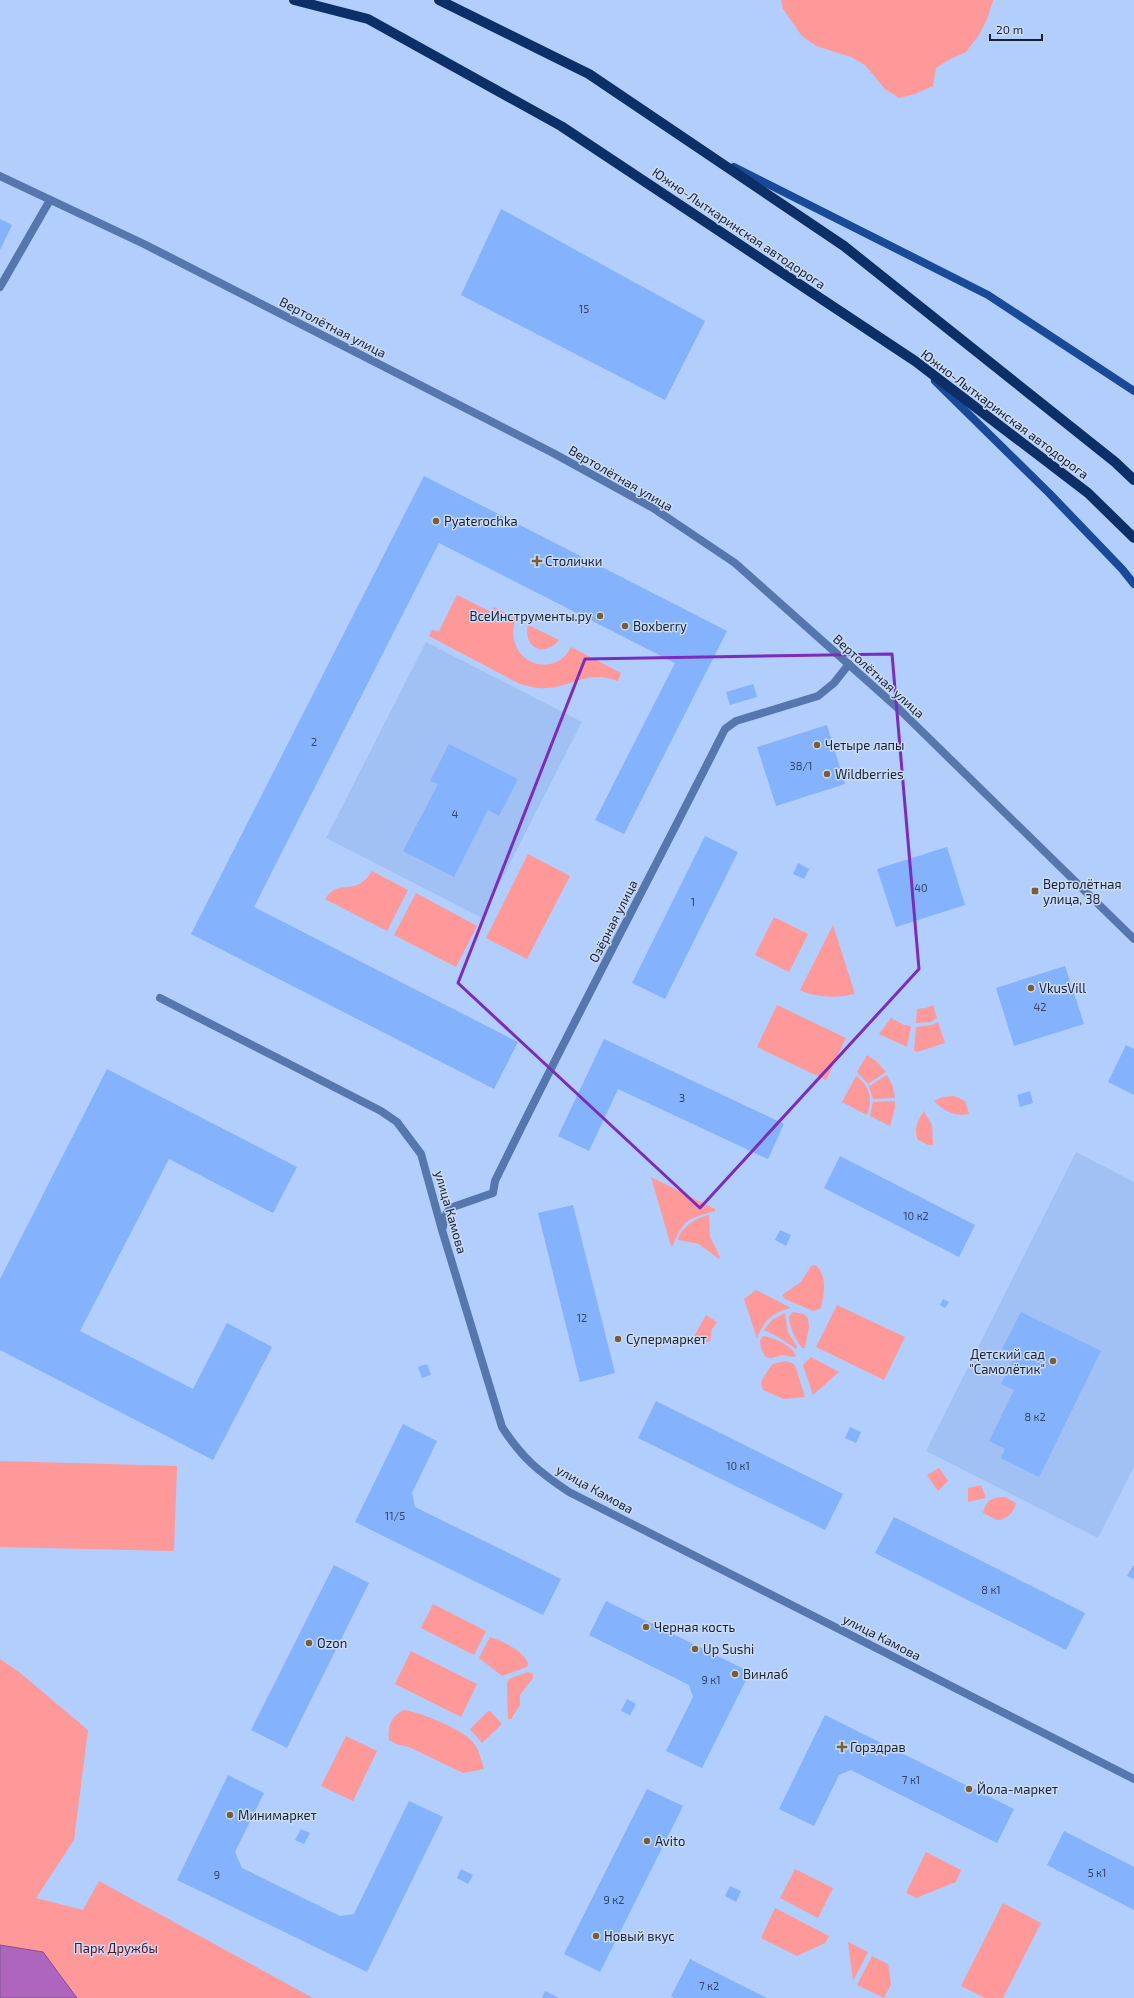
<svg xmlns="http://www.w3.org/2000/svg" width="1134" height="1998" font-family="'Exo 2',sans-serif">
  <rect width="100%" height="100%" fill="#b2cefd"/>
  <g fill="#a1c1f4">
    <polygon points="426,642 582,722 482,918 326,838"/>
    <polygon points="1076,1152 1134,1182 1134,1467 1098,1538 926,1451"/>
  </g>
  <g fill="#fe9899">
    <polygon points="781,0 993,0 993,1 987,19 979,35 966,52 950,59 936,68 933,86 915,94 899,98 885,89 865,65 851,57 816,46 802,36 783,9"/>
    <path d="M457,595L491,612L494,607L516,618C501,661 554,682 571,647L621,673L618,681C586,669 574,687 545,688C536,689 527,686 518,683L429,636L432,630L439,631Z"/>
    <path d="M528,625L559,640C544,658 523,648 528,625Z"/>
    <polygon points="528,854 570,876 527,959 486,938"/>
    <path d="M372,871L408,890L387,931L325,899C339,877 356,898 372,871Z"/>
    <polygon points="416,893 477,926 456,967 394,935"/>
    <polygon points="774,917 808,934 789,972 755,955"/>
    <path d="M833,925L855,994C837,998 817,998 800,990Z"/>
    <polygon points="777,1005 846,1038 826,1080 757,1047"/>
    <polygon points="933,1005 937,1018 931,1022 916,1023 917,1009 926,1008"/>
    <polygon points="891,1018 904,1025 911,1026 907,1047 879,1034"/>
    <polygon points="938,1022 945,1043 917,1052 914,1051 916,1027 932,1025"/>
    <polygon points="867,1055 876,1061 886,1072 868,1084 857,1072"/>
    <polygon points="887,1075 893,1087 895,1098 873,1099 869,1086"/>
    <path d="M856,1076C870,1086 873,1099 867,1115L842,1102Z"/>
    <path d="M954,1096L965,1101L969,1114C955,1117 944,1111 934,1101L943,1097Z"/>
    <polygon points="895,1101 895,1108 890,1126 870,1116 873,1102"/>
    <path d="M924,1111L932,1125L933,1145H928L918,1140C913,1129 918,1120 924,1111Z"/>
    <path d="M651,1177L715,1209V1211C688,1219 684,1218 673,1245L671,1246Z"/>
    <path d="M709,1215L710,1237L720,1257L719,1259L699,1244L678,1240C681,1227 696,1218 709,1215Z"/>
    <path d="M815,1265C828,1275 824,1294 821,1308L817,1310L813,1311L785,1299L782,1295L801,1282L811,1266Z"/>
    <path d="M756,1290L791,1308C773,1312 764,1320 757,1338L744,1299Z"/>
    <polygon points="837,1305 905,1337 884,1380 816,1347"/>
    <path d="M793,1312L804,1314L808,1318L809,1327L805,1348H802C795,1338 790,1329 789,1317Z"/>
    <polygon points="785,1313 788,1332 797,1347 796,1349 780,1338 764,1330 772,1320"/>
    <polygon points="706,1315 717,1322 712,1329 710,1342 692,1340"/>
    <path d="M763,1336C773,1337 793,1346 796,1356C791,1358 788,1355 783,1355C776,1356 773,1360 766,1357L761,1349L760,1341Z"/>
    <polygon points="811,1357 839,1372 813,1395 803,1365"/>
    <polygon points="786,1361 794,1364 796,1368 805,1397 784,1399 763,1390 761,1382 772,1364"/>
    <polygon points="0,1461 177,1466 174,1551 0,1547"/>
    <polygon points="939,1468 948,1481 938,1491 927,1475"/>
    <polygon points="981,1485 986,1498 968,1502 968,1488"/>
    <path d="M1005,1497L1016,1503C1014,1512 1007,1520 997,1520L983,1513C986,1500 992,1497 1005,1497Z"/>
    <polygon points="433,1604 486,1631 474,1655 421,1628"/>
    <path d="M490,1637C502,1641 525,1651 528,1664L527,1667L502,1676L479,1658Z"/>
    <polygon points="411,1651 477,1684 461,1717 395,1684"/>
    <polygon points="0,1659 19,1672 88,1730 74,1840 36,1898 83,1910 99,1881 313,1998 0,1998"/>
    <polygon points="528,1672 533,1674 533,1678 520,1695 520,1705 511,1719 508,1719 507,1683 509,1679"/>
    <path d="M403,1710C420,1712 459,1728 471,1740C479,1748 481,1759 484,1769L463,1773L409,1747L396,1744L389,1740C388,1726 390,1718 403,1710Z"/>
    <polygon points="490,1711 502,1724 482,1743 470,1729 487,1712"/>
    <polygon points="346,1736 377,1751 353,1801 321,1786"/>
    <polygon points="926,1852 961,1870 956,1882 916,1898 906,1893"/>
    <polygon points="795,1869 833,1888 818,1918 780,1898"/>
    <polygon points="1003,1903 1041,1923 1003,1998 985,1998 961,1986"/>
    <polygon points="775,1908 829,1936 825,1943 797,1956 761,1938"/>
    <polygon points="848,1942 868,1952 853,1981"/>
    <polygon points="872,1956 888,1964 891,1984 884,1998 857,1985"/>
  </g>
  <polygon fill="#ad65bd" stroke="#805193" points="0,1945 43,1952 77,1998 0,1998"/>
  <g fill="#84b2fd">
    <polygon points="501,209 705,321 665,400 461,295"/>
    <polygon points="0,219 12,225 0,250"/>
    <polygon points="424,476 727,631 624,834 595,820 675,663 439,543 254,907 518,1042 494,1089 191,934"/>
    <polygon points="753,684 757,697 730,705 726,692"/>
    <polygon points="827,725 845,784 776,806 757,747"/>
    <polygon points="449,744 518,779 499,816 488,810 454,877 403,851 438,784 430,781"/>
    <polygon points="705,836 738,852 665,999 632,983"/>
    <polygon points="947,847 965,905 896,927 877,869"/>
    <polygon points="798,863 809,869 804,879 793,874"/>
    <polygon points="1065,966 1084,1024 1014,1046 996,988"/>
    <polygon points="604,1039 784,1124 768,1159 618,1089 589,1151 558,1136"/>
    <polygon points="1126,1045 1134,1049 1134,1095 1108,1082"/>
    <polygon points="107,1069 297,1167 273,1213 169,1159 80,1331 193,1389 227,1323 272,1347 213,1460 0,1350 0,1279"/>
    <polygon points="1030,1091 1033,1103 1020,1107 1017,1095"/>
    <polygon points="840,1156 975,1225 959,1257 824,1188"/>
    <polygon points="573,1205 615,1373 580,1382 538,1213"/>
    <polygon points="780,1230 791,1235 786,1246 775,1240"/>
    <polygon points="943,1299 949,1302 945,1308 940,1305"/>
    <polygon points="1021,1312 1101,1351 1039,1477 1001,1458 1005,1449 989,1441 1014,1390 1001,1384 1015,1356 1002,1349"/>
    <polygon points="427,1364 431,1375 422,1378 418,1367"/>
    <polygon points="656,1401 843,1494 825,1530 638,1438"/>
    <polygon points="403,1424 437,1441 412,1493 415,1507 561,1579 543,1615 355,1522"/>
    <polygon points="850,1427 861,1432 856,1443 845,1438"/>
    <polygon points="894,1517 1085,1613 1066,1650 875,1553"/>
    <polygon points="334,1565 369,1583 287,1748 251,1730"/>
    <polygon points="1133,1566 1134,1566 1134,1579 1127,1576"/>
    <polygon points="606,1601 750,1672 702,1768 666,1751 693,1697 689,1685 589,1635"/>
    <polygon points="627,1699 636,1704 630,1715 621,1711"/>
    <polygon points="825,1715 1014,1809 997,1843 851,1770 839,1775 814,1826 779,1809"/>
    <polygon points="228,1775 264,1793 235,1852 242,1868 340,1916 354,1914 409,1801 443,1817 367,1972 177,1880"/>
    <polygon points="647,1789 683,1806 600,1972 564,1954"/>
    <polygon points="301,1829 310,1833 304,1844 295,1840"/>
    <polygon points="1064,1831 1134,1867 1134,1910 1047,1865"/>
    <polygon points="461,1869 473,1875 468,1884 457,1878"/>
    <polygon points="730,1886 741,1891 736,1902 725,1896"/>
    <polygon points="690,1959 717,1973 767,1998 674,1998 671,1996"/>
    <polygon points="545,1991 559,1998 542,1998"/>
  </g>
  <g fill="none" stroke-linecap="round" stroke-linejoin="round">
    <g stroke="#5677ae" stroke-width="8">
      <polyline points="0,287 50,200"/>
      <path d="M160,998L381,1111L397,1122L421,1154L442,1230L502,1427C522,1458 539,1472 569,1492L1134,1779"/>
      <path d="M443,1227L444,1218L450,1208L493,1193L495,1181C569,1029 649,880 725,729L736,721L818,696L834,683L849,664"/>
    </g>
    <polyline stroke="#5677ae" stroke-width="8" points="0,176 144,244 553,453 653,508 735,563 900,710 1134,939"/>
    <g stroke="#194a9a" stroke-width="8">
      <polyline points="734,167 988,295 1134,391"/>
      <polyline points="935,381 1049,493 1122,569 1134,584"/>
    </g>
    <g stroke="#0d2f68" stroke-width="10">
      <polyline points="294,0 368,19 561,126 915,361 1088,493 1134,538"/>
      <polyline points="439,0 589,74 844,246 1115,462 1134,480"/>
    </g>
  </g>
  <path fill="none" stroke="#7b2cbf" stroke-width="3" stroke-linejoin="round" d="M892,654L919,969L700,1208L458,983L585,659Z"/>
  <g fill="#795e30" stroke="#cadbf7" stroke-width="1.5">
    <circle cx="436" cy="521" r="4"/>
    <path d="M535 555h4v4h4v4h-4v4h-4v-4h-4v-4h4z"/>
    <circle cx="600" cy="616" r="4"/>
    <circle cx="625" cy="626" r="4"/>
    <circle cx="817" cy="745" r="4"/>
    <circle cx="827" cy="774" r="4"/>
    <rect x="1031" y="887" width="8" height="8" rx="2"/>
    <circle cx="1031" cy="988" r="4"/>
    <circle cx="618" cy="1339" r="4"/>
    <circle cx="1053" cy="1361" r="4"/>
    <circle cx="646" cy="1627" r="4"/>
    <circle cx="309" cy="1643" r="4"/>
    <circle cx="695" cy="1649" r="4"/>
    <circle cx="735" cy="1674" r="4"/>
    <path d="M840 1741h4v4h4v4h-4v4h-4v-4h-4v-4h4z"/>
    <circle cx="969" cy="1789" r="4"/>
    <circle cx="230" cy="1815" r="4"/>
    <circle cx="647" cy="1841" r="4"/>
    <circle cx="596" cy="1936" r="4"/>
  </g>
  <g text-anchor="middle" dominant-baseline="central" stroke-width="3" stroke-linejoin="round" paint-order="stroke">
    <g font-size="11" fill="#324565">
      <text x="584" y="308">15</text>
      <text x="314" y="741">2</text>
      <text x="801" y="765">38/1</text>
      <text x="455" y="813">4</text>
      <text x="921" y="887">40</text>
      <text x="693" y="901">1</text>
      <text x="1040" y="1006">42</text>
      <text x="682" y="1097">3</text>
      <text x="916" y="1215">10 к2</text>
      <text x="582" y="1317">12</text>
      <text x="1035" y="1416">8 к2</text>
      <text x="738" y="1465">10 к1</text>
      <text x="395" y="1515">11/5</text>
      <text x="991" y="1589">8 к1</text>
      <text x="711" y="1679">9 к1</text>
      <text x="911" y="1779">7 к1</text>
      <text x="1097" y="1872">5 к1</text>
      <text x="217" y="1874">9</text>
      <text x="614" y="1899">9 к2</text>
      <text x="709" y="1985">7 к2</text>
    </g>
    <g font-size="13" fill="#172132" stroke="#cadbf7">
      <text transform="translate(739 228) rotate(34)">Южно-Лыткаринская автодорога</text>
      <text transform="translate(333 327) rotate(27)">Вертолётная улица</text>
      <text transform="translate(1005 414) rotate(37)">Южно-Лыткаринская автодорога</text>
      <text transform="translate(621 478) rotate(30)">Вертолётная улица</text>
      <text transform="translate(879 676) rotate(42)">Вертолётная улица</text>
      <text transform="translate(613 921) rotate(-63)">Озёрная улица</text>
      <text transform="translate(451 1212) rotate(74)">улица Камова</text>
      <text transform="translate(595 1489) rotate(29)">улица Камова</text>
      <text transform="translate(882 1637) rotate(27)">улица Камова</text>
    </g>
    <g font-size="13" fill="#172132" stroke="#cadbf7" text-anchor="start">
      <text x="444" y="521">Pyaterochka</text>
      <text x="545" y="561">Столички</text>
      <text x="592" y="616" text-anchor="end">ВсеИнструменты.ру</text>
      <text x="633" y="626">Boxberry</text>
      <text x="825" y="745">Четыре лапы</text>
      <text x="835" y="774">Wildberries</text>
      <text x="1043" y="884">Вертолётная<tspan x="1043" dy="15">улица, 38</tspan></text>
      <text x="1039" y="988">VkusVill</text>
      <text x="626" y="1339">Супермаркет</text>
      <text x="1045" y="1354" text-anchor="end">Детский сад<tspan x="1045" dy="15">"Самолётик"</tspan></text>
      <text x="654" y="1627">Черная кость</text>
      <text x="317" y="1643">Ozon</text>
      <text x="703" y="1649">Up Sushi</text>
      <text x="743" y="1674">Винлаб</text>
      <text x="850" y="1747">Горздрав</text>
      <text x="977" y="1789">Йола-маркет</text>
      <text x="238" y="1815">Минимаркет</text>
      <text x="655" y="1841">Avito</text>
      <text x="604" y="1936">Новый вкус</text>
    </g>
    <g font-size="13" fill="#5b0f18" stroke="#cadbf7">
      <text x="116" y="1948">Парк Дружбы</text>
    </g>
  </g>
  <path d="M990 34v6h52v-6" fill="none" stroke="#172132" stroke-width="2"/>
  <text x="996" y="34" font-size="12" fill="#172132" stroke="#cadbf7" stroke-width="3" paint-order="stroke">20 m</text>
</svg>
